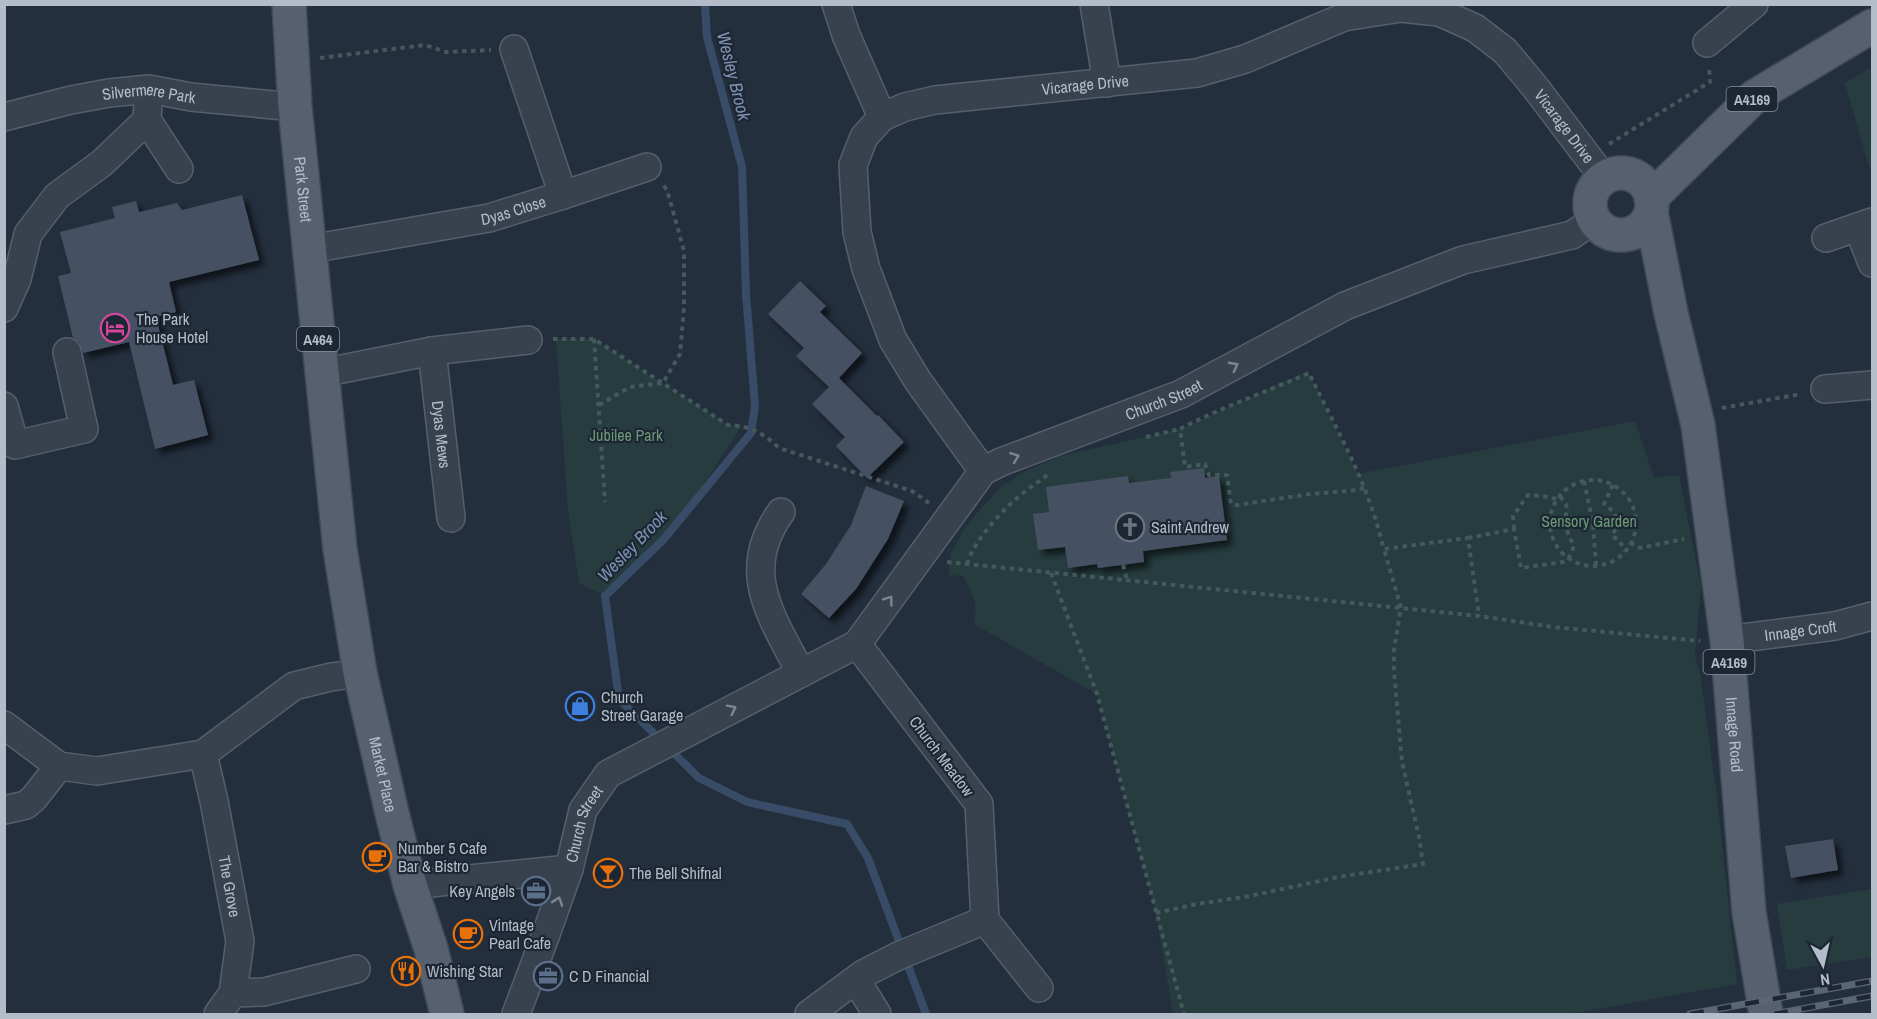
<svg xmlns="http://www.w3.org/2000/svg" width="1877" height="1019" font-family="'Archivo Narrow',sans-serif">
  <defs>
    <filter id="shadow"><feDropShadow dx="5.5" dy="5.5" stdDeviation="3" flood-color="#0009"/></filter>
  </defs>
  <rect width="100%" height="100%" fill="#242f3e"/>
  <g fill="#263c3f">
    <polygon points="1872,67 1872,177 1845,83"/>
    <polygon points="556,339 594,339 728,425 742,425 684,515 605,596 579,583 568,511"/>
    <path d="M1308,371L1358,474L1635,421L1654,478L1679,475L1701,586L1695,656L1700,673L1717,797L1737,984L1569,1014H1173L1156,913L1097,694L974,624C978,602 973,595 963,576L948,575L951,553L963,531L976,514L1002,486L1022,473L1060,456L1180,429Z"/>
    <polygon points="1872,889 1872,957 1787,970 1777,904"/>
  </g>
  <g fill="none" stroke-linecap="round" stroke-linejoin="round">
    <polyline stroke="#394c67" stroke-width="8" points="705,4 707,37 742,167 746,294 755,406 751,433 664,539 605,596 619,699 699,778 747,802 847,824 868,858 926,1014"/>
  </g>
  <g fill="#455162" filter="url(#shadow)">
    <polygon points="242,195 259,260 169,282 176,312 156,317 173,385 194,380 208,435 155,449 129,342 83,353 79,342 73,338 58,276 71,273 60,232 115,218 112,207 136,201 139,212 177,203 182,210"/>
    <polygon points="800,281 826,306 820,312 862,353 839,378 877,416 878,415 904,442 867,478 836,446 845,437 812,404 829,387 796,356 804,348 768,314"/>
    <polygon points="1204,468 1205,478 1219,476 1227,540 1143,551 1144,562 1098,568 1097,564 1068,568 1065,547 1038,550 1033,514 1049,512 1046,487 1128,476 1129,483 1171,478 1170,472"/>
    <polygon points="866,486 904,501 888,539 856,589 829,618 801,594 826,564 851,525"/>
    <polygon points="1833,839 1838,870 1791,878 1785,846"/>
  </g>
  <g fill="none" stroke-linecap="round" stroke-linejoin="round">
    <g stroke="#565f6c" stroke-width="30">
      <g id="minor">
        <polyline points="836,4 846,35 882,117"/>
        <polyline points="1094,4 1107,83"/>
        <polyline points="1707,43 1754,4"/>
        <polyline points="148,103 147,120 179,169"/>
        <path id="s1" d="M4,117L71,100L109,93L149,89L191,97L295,107"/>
        <polyline points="563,195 647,167"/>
        <polyline points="1858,227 1872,263"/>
        <polyline points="1826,238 1872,222"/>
        <path id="s2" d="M310,249L489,218L563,195L514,49"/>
        <polyline points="4,308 17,279 28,234 57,196 102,163 147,120"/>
        <path id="s3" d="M432,351L451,518"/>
        <polyline points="322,373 432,351 528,340"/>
        <polyline points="1825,389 1872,385"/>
        <polyline points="4,406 15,445 84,429 67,352"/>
        <path id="s4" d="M983,471L918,381L893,340L866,269L857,232L853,165L864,137L882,117L905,107L935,100L1197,73L1245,59L1344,17L1401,8L1439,12L1475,28L1505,51L1535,87L1604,178"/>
        <path d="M781,512C738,572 772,617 801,673"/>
        <path id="s5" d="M1727,640L1835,626L1872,616"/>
        <polyline points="4,725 59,766 97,771 203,754 294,686 331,677 360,673"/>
        <path id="s6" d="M203,754L214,801L240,941L233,993L218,1014"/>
        <polyline points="4,810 26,805 34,798 59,766"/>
        <polyline points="410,885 569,869"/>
        <polyline points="985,920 1039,988"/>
        <polyline points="856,980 877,1014"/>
        <polyline points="233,993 264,992 356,969"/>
        <path id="s7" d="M516,1014L545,937L569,869L583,810L608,774L857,644L983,471L1001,462L1181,394L1345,306L1463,260L1572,235L1588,224L1592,217"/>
        <polyline points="809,1014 863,974 898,956 985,920 979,804 857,644"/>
      </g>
    </g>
    <g stroke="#414a57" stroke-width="36">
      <g id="major">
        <path id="s8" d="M289,4L295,107L340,549L360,673L391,809L410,885L431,949L447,1014"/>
        <circle cx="1621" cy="204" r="31"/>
        <polyline points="1651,198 1754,97 1872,26"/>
        <path id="s9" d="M1651,212L1671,313L1698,425L1727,640L1749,912L1766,1014"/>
      </g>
    </g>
    <g stroke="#44595c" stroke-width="4" stroke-dasharray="4.5 4.5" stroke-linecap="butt">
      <polyline points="320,58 425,45 446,52 491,50"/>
      <polyline points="1609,144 1710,82 1709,67"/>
      <path d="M553,339H594L728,425C751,426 763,433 779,448L912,491L929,503"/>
      <polyline points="594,339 605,502"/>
      <polyline points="599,405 630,387 663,383 680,354 684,308 684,251 667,190 663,185"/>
      <polyline points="1722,408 1801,394"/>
      <polyline points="1146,437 1180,429"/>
      <circle cx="1593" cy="523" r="43"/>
      <polyline points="1584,481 1593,523 1596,565"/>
      <polyline points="1613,485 1604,504 1613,511 1617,519"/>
      <path d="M1364,488L1350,491L1310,494L1237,505L1231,504L1227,475H1209L1205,464L1185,467L1180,429C1222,407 1266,392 1309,373C1331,418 1356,462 1372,509C1377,522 1380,536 1384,549L1468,538L1479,616"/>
      <polyline points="1565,526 1617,519 1617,526 1612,536 1619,540 1625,551"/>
      <polyline points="1514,529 1513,516 1528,495 1542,496 1557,499"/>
      <path d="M1468,538L1514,529L1521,568L1563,562L1569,558L1574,546C1571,540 1568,534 1566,527C1562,513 1574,509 1559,496"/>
      <polyline points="1630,543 1640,548 1684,539"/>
      <polyline points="947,562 1401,608 1479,616 1553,627 1700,641"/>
      <path d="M967,564C975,539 1002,510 1023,493C1032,486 1041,480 1050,473"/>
      <polyline points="1123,565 1127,580"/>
      <polyline points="1051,573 1097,694 1184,1014"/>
      <polyline points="1156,913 1197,904 1250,896 1338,877 1423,864 1419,837 1402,762 1394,671 1394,650 1401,608 1384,549"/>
    </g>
    <use href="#minor" stroke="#38414e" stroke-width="27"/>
    <use href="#major" stroke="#56606e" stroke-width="33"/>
    <g stroke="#5a6575" stroke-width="7">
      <g id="rail">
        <polyline points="1690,1014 1872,981"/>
        <polyline points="1774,1014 1872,996"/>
      </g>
    </g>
    <use href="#rail" stroke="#1d2633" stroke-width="4.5" stroke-dasharray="14" stroke-linecap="butt"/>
  </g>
  <defs><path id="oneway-chevron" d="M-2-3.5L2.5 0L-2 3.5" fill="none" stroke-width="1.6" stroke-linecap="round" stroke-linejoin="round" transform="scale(1.5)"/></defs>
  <g stroke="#7c8592">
    <use href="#oneway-chevron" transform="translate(1234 366) rotate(-28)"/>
    <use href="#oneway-chevron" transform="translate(1015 457) rotate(-21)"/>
    <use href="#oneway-chevron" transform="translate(889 600) rotate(-54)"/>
    <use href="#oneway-chevron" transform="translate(732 709) rotate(-27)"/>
    <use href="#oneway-chevron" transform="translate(558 901) rotate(-71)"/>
  </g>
  <defs>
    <g id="hotel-ring" transform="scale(1.5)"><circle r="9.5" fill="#1d2633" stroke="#d1479c" stroke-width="1.5"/><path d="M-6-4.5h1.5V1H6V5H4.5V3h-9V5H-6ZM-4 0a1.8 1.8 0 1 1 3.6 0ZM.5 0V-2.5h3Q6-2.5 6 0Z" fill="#d1479c"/></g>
    <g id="church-ring" transform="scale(1.5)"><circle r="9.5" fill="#1d2633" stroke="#6b7280" stroke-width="1.5"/><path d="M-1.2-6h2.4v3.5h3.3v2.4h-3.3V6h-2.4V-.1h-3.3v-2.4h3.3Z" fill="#6b7280"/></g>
    <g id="shop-ring" transform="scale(1.5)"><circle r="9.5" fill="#1d2633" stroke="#3f7fe0" stroke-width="1.5"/><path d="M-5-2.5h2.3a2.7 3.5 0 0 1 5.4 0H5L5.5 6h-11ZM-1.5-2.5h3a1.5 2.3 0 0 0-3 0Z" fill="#3f7fe0"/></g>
    <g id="cafe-ring" transform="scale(1.5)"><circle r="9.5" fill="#1d2633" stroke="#e8710a" stroke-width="1.5"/><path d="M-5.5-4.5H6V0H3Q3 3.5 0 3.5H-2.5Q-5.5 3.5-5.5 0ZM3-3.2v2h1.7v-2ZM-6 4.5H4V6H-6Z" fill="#e8710a"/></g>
    <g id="bar-ring" transform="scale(1.5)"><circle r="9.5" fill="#1d2633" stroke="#e8710a" stroke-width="1.5"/><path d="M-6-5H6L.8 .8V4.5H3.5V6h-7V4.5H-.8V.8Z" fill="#e8710a"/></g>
    <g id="office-ring" transform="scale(1.5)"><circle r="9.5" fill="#1d2633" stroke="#5c6f8a" stroke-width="1.5"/><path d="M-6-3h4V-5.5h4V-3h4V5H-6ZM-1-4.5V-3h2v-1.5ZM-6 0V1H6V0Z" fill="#5c6f8a"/></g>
    <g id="restaurant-ring" transform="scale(1.5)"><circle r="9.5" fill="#1d2633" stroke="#e8710a" stroke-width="1.5"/><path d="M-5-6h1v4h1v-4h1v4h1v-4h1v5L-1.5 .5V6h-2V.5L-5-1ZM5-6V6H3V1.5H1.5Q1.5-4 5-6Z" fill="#e8710a"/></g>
  </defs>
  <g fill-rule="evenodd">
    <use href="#hotel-ring" x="115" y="328"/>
    <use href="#church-ring" x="1130" y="527"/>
    <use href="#shop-ring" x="580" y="706"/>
    <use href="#cafe-ring" x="377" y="857"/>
    <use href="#bar-ring" x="608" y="873"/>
    <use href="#office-ring" x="536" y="891"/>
    <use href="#cafe-ring" x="468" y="934"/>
    <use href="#restaurant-ring" x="406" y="971"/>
    <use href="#office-ring" x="548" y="976"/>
  </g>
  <g text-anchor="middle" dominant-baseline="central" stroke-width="4.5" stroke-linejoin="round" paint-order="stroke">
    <g fill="#1d2633" stroke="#878f9c" stroke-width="1.5">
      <rect x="1726.5" y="87" width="51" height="24" rx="4.5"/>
      <rect x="297" y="327" width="42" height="24" rx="4.5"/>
      <rect x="1703.5" y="650" width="51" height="24" rx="4.5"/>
    </g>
    <g font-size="15" font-weight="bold" fill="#b4bcc9">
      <text x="1752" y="99">A4169</text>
      <text x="318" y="339">A464</text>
      <text x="1729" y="662">A4169</text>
    </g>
    <g font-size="16" fill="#b4bcc9" stroke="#1d2633">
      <text stroke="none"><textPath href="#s4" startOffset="604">Vicarage Drive</textPath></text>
      <text stroke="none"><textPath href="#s1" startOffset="148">Silvermere Park</textPath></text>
      <text stroke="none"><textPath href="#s4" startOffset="1143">Vicarage Drive</textPath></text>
      <text stroke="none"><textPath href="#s8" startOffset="186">Park Street</textPath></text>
      <text stroke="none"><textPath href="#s2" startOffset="207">Dyas Close</textPath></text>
      <text stroke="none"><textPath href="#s7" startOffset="948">Church Street</textPath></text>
      <text stroke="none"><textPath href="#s3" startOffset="84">Dyas Mews</textPath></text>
      <text stroke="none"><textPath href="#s5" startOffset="74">Innage Croft</textPath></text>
      <text stroke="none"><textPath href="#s9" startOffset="530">Innage Road</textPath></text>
      <text transform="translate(942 756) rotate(53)">Church Meadow</text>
      <text stroke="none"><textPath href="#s8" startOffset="777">Market Place</textPath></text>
      <text stroke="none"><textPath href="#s7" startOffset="202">Church Street</textPath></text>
      <text stroke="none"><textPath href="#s6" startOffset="135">The Grove</textPath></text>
    </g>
    <g font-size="16" fill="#b4bcc9" stroke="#1d2633" text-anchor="start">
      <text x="136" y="319">The Park<tspan x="136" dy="18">House Hotel</tspan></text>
      <text x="1151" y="527">Saint Andrew</text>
      <text x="601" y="697">Church<tspan x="601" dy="18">Street Garage</tspan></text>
      <text x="398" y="848">Number 5 Cafe<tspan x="398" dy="18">Bar &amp; Bistro</tspan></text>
      <text x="629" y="873">The Bell Shifnal</text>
      <text x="515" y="891" text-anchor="end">Key Angels</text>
      <text x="489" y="925">Vintage<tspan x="489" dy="18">Pearl Cafe</tspan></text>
      <text x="427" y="971">Wishing Star</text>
      <text x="569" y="976">C D Financial</text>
    </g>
    <g font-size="16" fill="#6b9a76" stroke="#1d2633">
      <text x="626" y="435">Jubilee Park</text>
      <text x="1589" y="521">Sensory Garden</text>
    </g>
    <g font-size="18" font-style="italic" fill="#7c92b1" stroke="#1d2633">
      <text transform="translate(734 76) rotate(76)">Wesley Brook</text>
      <text transform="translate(632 546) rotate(-46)">Wesley Brook</text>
    </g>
  </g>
  <rect width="1877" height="1019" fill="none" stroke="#b4bcc9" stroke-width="12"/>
  <g transform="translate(1823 965) rotate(172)" stroke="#1d2633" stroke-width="4.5" paint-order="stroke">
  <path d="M0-4.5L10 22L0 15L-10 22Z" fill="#b4bcc9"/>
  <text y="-9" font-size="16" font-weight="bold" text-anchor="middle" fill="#b4bcc9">N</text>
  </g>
</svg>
